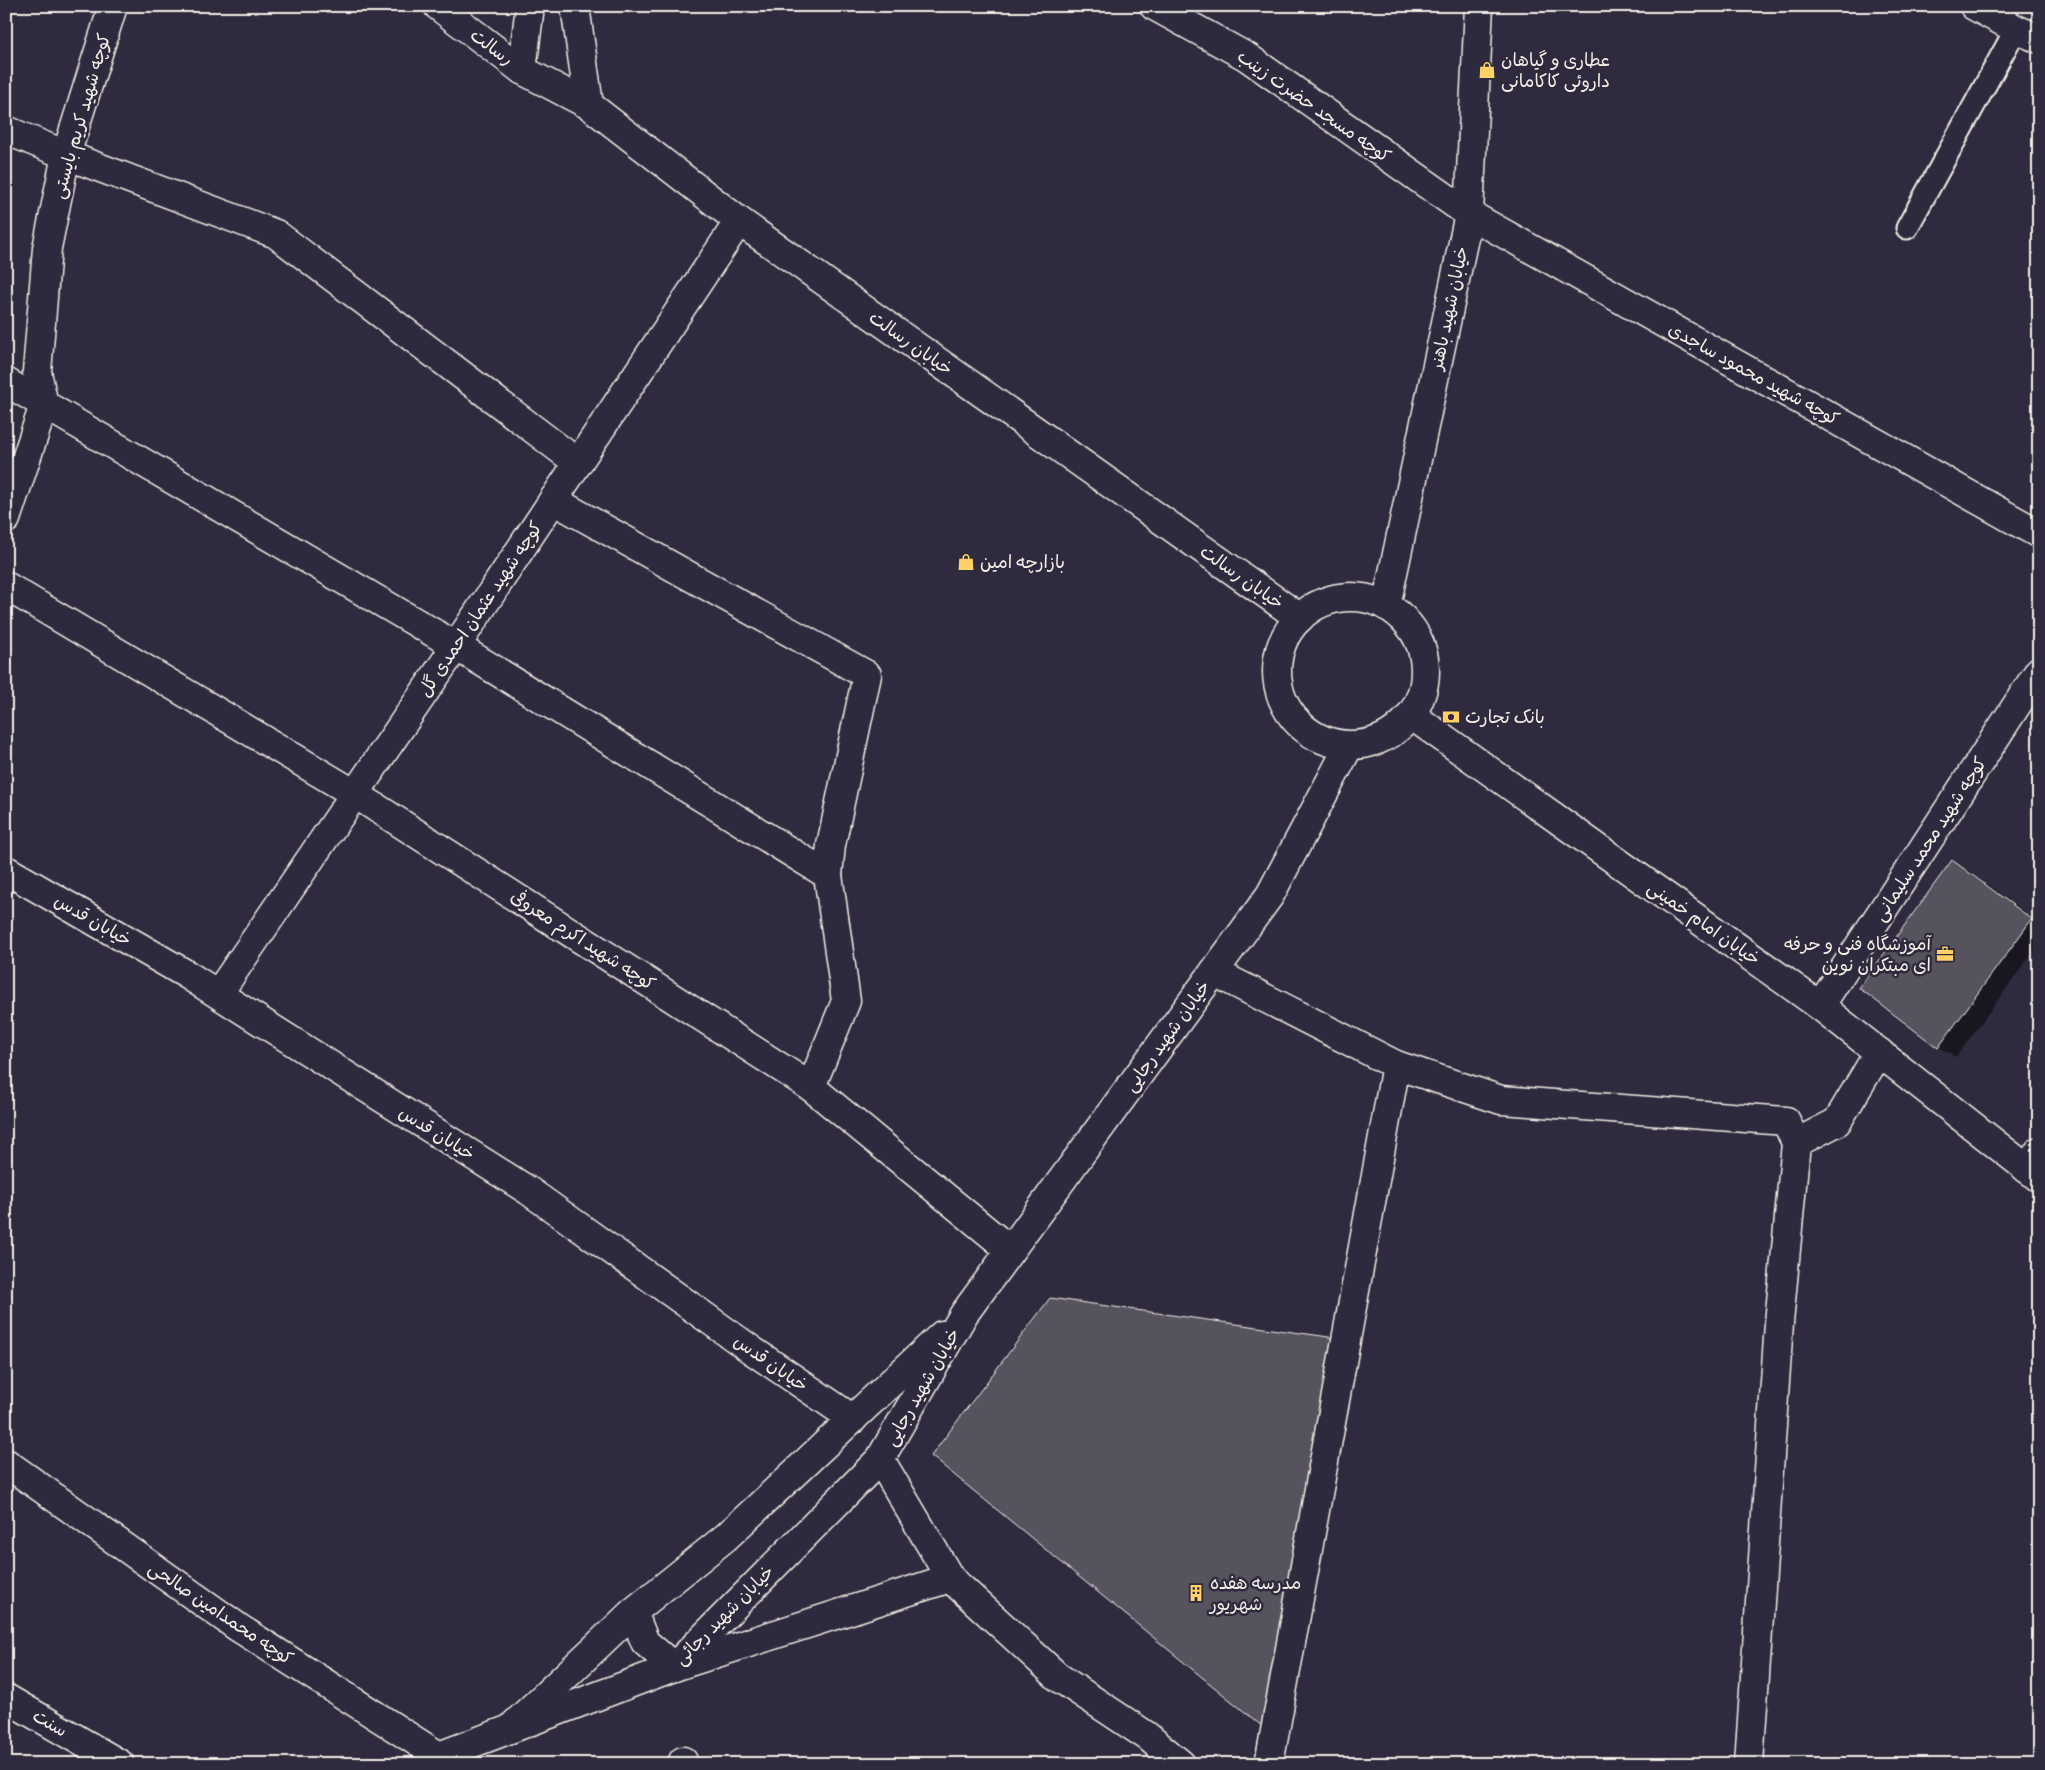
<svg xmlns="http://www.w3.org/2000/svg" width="2045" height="1770" font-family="Itim,'Playpen Sans Arabic',sans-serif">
  <rect width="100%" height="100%" fill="#2f2a3d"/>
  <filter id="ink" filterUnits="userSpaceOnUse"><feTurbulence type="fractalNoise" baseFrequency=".02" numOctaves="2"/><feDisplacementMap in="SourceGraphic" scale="10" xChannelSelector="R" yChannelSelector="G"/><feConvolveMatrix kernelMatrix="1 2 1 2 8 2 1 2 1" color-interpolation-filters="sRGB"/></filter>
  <g filter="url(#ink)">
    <polygon fill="#0007" points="1952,862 1970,872 2039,922 2039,944 1956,1057 1939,1047"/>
    <g fill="#56525f" stroke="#f4f1e8">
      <polygon points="1952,860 2032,919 1938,1048 1859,988"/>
      <polygon points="1050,1298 1336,1338 1268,1731 931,1456"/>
    </g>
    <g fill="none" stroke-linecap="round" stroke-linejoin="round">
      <g stroke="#f4f1e8" stroke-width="25">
        <polyline id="service" points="1907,228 2016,29"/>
      </g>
      <g stroke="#f4f1e8" stroke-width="31">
        <g id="minor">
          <polyline points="1154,6 1247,57 1469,214 2039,534"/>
          <polyline points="1974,6 2016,29 2039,39"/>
          <polyline points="6,130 66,155 276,234 578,463"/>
          <polyline points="6,382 456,646 828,875"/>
          <polyline points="553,500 867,675 831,845 828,875 846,1001 811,1087"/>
          <polyline points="6,519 44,405 37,372 47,248 66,155 113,6"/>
          <polyline points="6,586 355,794 811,1087 1010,1250"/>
          <polyline points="1214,972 1396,1065 1501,1100 1786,1121 1796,1143 1779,1323 1749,1764"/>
          <polyline points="218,994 456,646 739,221"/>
          <polyline points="1820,1006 2039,671"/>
          <polyline points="1796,1143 1837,1122 1879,1052"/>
          <polyline points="2027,1169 2039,1151"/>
          <polyline points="6,1463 239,1628 439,1756"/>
          <polyline points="683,1764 683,1761"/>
          <polyline points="1269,1764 1396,1065"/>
        </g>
      </g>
      <g stroke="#f4f1e8" stroke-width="31">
        <g id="tertiary">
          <polyline points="6,870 186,974 529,1191 753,1351 853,1419"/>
          <polyline points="880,1459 950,1578 1058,1677 1147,1736 1181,1764"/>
          <polyline points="674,1667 950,1578"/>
          <polyline points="6,1698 120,1764"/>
        </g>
      </g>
      <g stroke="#f4f1e8" stroke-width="31">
        <g id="secondary">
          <polyline points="438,6 522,70 589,105 739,221 1300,618"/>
          <polyline points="575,6 589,105"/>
          <polyline points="522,70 530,6"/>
          <circle cx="1351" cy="671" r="74"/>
          <polyline points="1386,606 1469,214 1479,6"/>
          <polyline points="1411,715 1820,1006 2039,1178"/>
          <polyline points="633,1612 645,1642 674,1667"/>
          <polyline points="515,1724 633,1612 726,1537 942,1335"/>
          <polyline points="430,1764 439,1756 674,1667 880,1459 964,1314 1270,895 1349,746"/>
        </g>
      </g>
      <use href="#service" stroke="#2f2a3d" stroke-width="21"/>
      <use href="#minor" stroke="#2f2a3d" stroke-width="28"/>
      <use href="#tertiary" stroke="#2f2a3d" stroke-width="28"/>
      <use href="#secondary" stroke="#2f2a3d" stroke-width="28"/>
    </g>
  </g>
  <defs>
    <g id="shop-bare" transform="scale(1.35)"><path d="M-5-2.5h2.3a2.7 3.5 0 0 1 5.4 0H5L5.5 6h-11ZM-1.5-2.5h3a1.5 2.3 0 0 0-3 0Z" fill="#ffd166" stroke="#2f2a3d" stroke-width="2.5" paint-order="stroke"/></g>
    <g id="bank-bare" transform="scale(1.35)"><path d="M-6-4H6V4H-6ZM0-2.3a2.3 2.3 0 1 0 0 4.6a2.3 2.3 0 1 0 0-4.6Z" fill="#ffd166" stroke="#2f2a3d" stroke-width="2.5" paint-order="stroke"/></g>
    <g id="office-bare" transform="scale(1.35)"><path d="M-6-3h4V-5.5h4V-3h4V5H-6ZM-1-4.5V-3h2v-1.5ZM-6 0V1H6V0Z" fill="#ffd166" stroke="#2f2a3d" stroke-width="2.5" paint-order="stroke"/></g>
    <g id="building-bare" transform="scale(1.35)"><path d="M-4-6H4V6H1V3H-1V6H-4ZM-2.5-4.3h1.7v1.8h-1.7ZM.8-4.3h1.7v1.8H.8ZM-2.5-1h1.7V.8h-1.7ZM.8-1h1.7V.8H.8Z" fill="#ffd166" stroke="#2f2a3d" stroke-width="2.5" paint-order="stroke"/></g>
  </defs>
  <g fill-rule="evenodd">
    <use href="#shop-bare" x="1487" y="70"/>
    <use href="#shop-bare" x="966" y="562"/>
    <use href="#bank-bare" x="1451" y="717"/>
    <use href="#office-bare" x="1945" y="954"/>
    <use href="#building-bare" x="1196" y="1593"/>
  </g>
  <g text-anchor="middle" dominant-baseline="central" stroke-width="5" stroke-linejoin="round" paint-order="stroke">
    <g font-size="18" fill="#f4f1e8" stroke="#2f2a3d">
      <text transform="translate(492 47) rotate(37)">رسالت</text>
      <text transform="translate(1314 106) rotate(35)">کوچه مسجد حضرت زینب</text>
      <text transform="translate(81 116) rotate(-74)">کوچه شهید کریم بایستی</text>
      <text transform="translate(1449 308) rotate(-78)">خیابان شهید باهنر</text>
      <text transform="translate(911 343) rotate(35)">خیابان رسالت</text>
      <text transform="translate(1754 374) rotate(29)">کوچه شهید محمود ساجدی</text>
      <text transform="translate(1242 577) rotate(35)">خیابان رسالت</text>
      <text transform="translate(480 609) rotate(-56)">کوچه شهید عثمان احمدی گل</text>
      <text transform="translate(1930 839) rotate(-57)">کوچه شهید محمد سلیمانی</text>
      <text transform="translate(93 920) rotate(30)">خیابان قدس</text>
      <text transform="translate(1704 923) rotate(35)">خیابان امام خمینی</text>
      <text transform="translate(583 940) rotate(33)">کوچه شهید اکرم معروفی</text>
      <text transform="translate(1167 1036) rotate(-54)">خیابان شهید رجایی</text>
      <text transform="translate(437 1133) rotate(32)">خیابان قدس</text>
      <text transform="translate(771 1363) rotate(35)">خیابان قدس</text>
      <text transform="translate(922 1387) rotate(-60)">خیابان شهید رجایی</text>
      <text transform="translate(221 1613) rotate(34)">کوچه محمدامین صالحی</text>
      <text transform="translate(724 1615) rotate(-45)">خیابان شهید رجائی</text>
      <text transform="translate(50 1723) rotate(30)">سنت</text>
    </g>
    <g font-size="18" fill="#f4f1e8" stroke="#2f2a3d" text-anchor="start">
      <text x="1501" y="60">عطاری و گیاهان<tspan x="1501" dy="21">داروئی کاکامانی</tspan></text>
      <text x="980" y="562">بازارچه امین</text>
      <text x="1465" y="717">بانک تجارت</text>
      <text x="1931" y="944" text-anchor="end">آموزشگاه فنی و حرفه<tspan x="1931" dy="21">ای مبتکران نوین</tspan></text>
      <text x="1210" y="1583">مدرسه هفده<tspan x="1210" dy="21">شهریور</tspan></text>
    </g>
  </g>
  <rect width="2045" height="1770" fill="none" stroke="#2f2a3d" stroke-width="25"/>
  <rect x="12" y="12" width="2020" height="1745" fill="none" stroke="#f4f1e8" stroke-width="2" filter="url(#ink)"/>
</svg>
